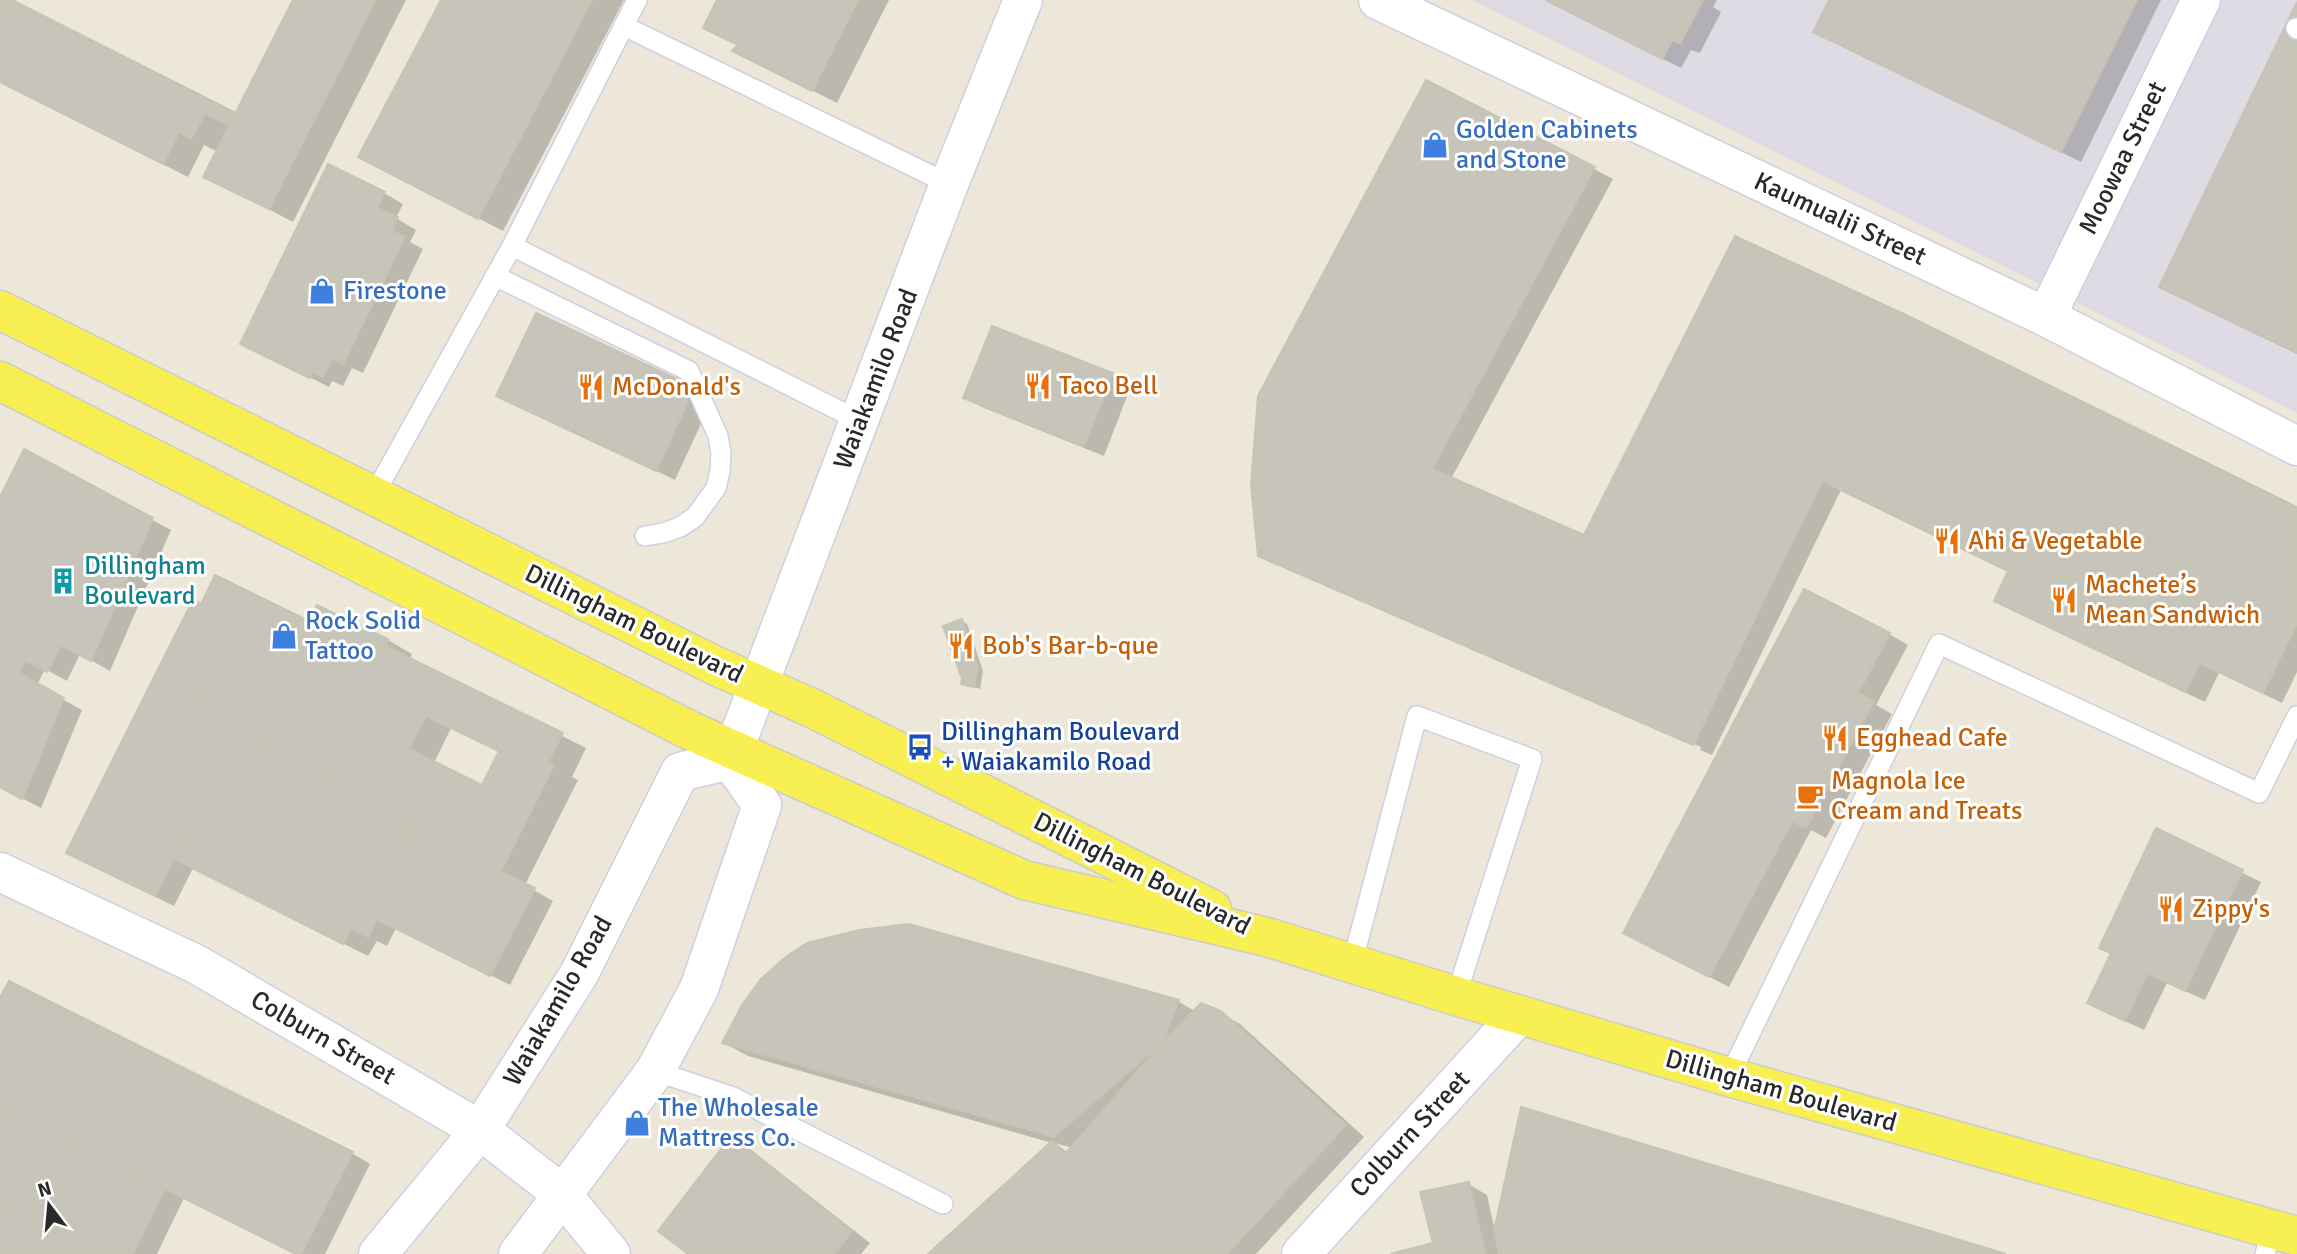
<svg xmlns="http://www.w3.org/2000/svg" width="2297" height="1254" font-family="Signika,sans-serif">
  <rect width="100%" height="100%" fill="#ece7d9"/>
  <polygon fill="#dfdbe4" points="1472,0 2297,0 2297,413"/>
  <g fill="#0003" fill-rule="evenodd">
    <polygon points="0,0 8,0 236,116 295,0 406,0 293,222 206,176 218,152 204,145 188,177 0,82"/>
    <polygon points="443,0 624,0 503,231 385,170"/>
    <polygon points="719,0 889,0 837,103 734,51 739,46 706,27"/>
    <polygon points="1546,0 1717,0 1713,7 1721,12 1700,53 1691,50 1681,68"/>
    <polygon points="1831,0 2161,0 2081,162 1815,31"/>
    <polygon points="2297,6 2297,354 2185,300 2161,287"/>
    <polygon points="1594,169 1613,179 1451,479 1585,537 1736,238 2297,509 2297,672 2282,703 2219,673 2205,702 2015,611 2010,572 1841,490 1712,755 1700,750 1701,747 1276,562 1276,565 1259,555"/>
    <polygon points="384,193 403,204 396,218 416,230 410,242 423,249 363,373 352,368 343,386 332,381 329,387 242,344"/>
    <polygon points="993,328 1112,375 1131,386 1104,456 984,408 965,398"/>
    <polygon points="676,380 696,391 706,413 675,480 498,395"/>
    <polygon points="25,452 171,530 110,671 80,654 67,681 45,669 37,685 82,710 41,808 0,787 0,501"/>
    <path d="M202,606L310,623L388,640L412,654L410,660L586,748L572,777L578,780L525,885L553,901L510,985L396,928L387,946L377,941L368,956L193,868L174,906L87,863ZM451,728L500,752L483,787L434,763Z"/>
    <polygon points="962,621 967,624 983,671 980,689 963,683"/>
    <polygon points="1889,634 1908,645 1876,705 1892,714 1826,838 1811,830 1729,987 1644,943"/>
    <polygon points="2157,831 2261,882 2205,1000 2167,983 2144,1030 2108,1013 2113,953"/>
    <path d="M909,926L1179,1002L1195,1011L1220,1013L1240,1024L1364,1137L1256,1254H931L1052,1143L748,1056L724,1043ZM1055,1143L1072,1148L1068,1153Z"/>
    <polygon points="0,1002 352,1153 370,1164 325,1254 296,1254 184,1198 157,1254 0,1254"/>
    <polygon points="731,1138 750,1149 870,1243 861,1254 690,1254"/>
    <polygon points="1468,1184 1487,1195 1495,1231 2000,1254 1397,1254 1435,1245"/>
  </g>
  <g fill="#c7c4b9" stroke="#c7c4b3" stroke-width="2" fill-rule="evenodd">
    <polygon points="0,0 12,0 236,113 230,126 205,113 191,139 179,132 163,164 0,82"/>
    <polygon points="293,0 375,0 269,209 203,177"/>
    <polygon points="441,0 592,0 478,219 358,157"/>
    <polygon points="717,0 858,0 812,91 732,51 738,45 703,28"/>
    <polygon points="1546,0 1703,0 1680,44 1672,40 1662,59"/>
    <polygon points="1829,0 2137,0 2061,152 1813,32"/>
    <polygon points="2297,2 2297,353 2159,287"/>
    <polygon points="1426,80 1595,167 1432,469 1584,535 1735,236 1904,314 1693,745 1258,556 1251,485 1258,396"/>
    <polygon points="328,164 385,192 377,208 398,217 392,231 405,237 343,364 332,358 323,377 312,372 309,378 240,344"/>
    <polygon points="536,313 677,379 688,401 656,471 496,396"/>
    <polygon points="1904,314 2297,507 2297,623 2263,693 2200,663 2185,692 1994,601 2008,571 1822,481"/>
    <polygon points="992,326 1113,373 1084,446 963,398"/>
    <polygon points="24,449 153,518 91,661 61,645 47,672 25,660 22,667 19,673 64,698 22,799 0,787 0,497"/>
    <polygon points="215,575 309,621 317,605 388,639 385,650 322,777 257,749 267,729 194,693 189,699 152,681 193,600 201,604"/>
    <polygon points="1804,589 1890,633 1858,693 1874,701 1806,828 1792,821 1709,977 1623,933"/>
    <polygon points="962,619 978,667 974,687 961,684 962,679 943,626"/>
    <path d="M387,647L563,733L548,762L554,765L497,879L404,833L411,822L322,777ZM426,716L499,751L482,785L409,749Z"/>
    <polygon points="152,681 189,699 194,693 267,729 254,755 231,744 155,896 66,853"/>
    <polygon points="231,744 254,755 257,749 322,777 411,822 343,944 174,859"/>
    <polygon points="2156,828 2243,870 2185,991 2147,973 2125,1021 2087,1003 2111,953 2099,948"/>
    <polygon points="404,833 497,879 501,872 535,888 490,976 377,919 368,937 351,928"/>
    <polygon points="909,924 1179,1000 1163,1042 1054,1137 722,1043 742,1005 761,979 787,956 807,943 859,930"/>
    <polygon points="9,981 353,1152 301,1254 296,1254 0,1107 0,998"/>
    <polygon points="1201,1003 1221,1011 1346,1125 1227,1254 1175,1254 1065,1154 1163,1042"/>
    <polygon points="0,1107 165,1189 133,1254 102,1254 0,1205"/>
    <polygon points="1521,1107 2006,1254 1499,1254 1494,1231"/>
    <polygon points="731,1136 852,1231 834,1254 688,1254 658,1231"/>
    <polygon points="1052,1141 1065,1154 1175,1254 928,1254"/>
    <polygon points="1469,1182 1485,1254 1390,1254 1433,1243 1420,1192"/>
    <polygon points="0,1205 102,1254 0,1254"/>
  </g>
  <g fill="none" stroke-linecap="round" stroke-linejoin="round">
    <g stroke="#cfcfe3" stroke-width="22">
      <g id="service">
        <polyline points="624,26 949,184"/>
        <polyline points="2296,28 2297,29"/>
        <polyline points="512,246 860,421"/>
        <polyline points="495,276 689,371 718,436 721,453 720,471 716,488 695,517 680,527 663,533 645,536"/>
        <polyline points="374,495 512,246 637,0"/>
        <polyline points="1352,964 1417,716 1532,759 1456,996"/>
        <polyline points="655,1071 733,1097 943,1204"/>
        <polyline points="1729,1077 1939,644 2259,793 2297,716"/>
        <polyline points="2265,1254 2272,1229"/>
      </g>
    </g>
    <g stroke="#cfcfe3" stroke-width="41">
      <g id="minor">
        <polyline points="1378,0 2046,317 2297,446"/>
        <polyline points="2046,317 2201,0"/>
        <polyline points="0,872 196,964 480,1130 561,1193 611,1254"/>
        <polyline points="1301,1254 1519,1015"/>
      </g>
    </g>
    <g stroke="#cfcfe3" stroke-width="41">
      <g id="secondary">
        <polyline points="730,760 949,184 1023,0"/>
        <polyline points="378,1254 480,1130 579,974 680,772 730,760"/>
        <polyline points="518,1254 655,1071 699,989 762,805 730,760"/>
      </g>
    </g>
    <g stroke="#ccc" stroke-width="41">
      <g id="primary">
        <polyline points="0,310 716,666 812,708 1212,909"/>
        <polyline points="0,381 689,730 1024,880 1267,937 1456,996 1729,1077 2297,1236"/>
      </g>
    </g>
    <use href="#service" stroke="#fff" stroke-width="19"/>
    <use href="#minor" stroke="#fff" stroke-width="38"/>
    <use href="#secondary" stroke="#fff" stroke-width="38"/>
    <use href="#primary" stroke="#f8ef53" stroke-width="38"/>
  </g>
  <defs>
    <g id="shop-bare" transform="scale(2.1)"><path d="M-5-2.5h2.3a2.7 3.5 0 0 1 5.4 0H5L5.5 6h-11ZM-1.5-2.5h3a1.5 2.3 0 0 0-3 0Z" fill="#3f7fe0" stroke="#fff" stroke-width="2.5" paint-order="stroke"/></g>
    <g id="restaurant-bare" transform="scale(2.1)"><path d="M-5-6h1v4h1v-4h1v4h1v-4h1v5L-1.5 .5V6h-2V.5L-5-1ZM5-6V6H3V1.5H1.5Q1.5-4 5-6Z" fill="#e8710a" stroke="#fff" stroke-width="2.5" paint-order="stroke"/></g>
    <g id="building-bare" transform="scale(2.1)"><path d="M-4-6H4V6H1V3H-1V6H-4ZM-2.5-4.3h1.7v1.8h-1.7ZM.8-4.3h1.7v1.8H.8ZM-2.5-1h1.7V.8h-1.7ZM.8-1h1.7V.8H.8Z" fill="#0f9aa8" stroke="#fff" stroke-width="2.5" paint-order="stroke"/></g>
    <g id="bus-bare" transform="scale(2.1)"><path d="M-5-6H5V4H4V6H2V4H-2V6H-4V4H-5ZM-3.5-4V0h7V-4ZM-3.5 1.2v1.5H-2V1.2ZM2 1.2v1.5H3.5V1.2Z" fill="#1a4fb4" stroke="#fff" stroke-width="2.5" paint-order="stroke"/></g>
    <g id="cafe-bare" transform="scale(2.1)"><path d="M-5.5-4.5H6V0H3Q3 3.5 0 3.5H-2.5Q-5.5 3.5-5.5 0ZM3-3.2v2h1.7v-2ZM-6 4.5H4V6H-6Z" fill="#e8710a" stroke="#fff" stroke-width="2.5" paint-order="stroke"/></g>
  </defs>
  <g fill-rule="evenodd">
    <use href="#shop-bare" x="1435" y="145"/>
    <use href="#shop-bare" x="322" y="291"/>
    <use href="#restaurant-bare" x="1038" y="386"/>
    <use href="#restaurant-bare" x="591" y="387"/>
    <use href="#restaurant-bare" x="1947" y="541"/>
    <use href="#building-bare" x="63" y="581"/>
    <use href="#restaurant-bare" x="2064" y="600"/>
    <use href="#shop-bare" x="284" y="636"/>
    <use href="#restaurant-bare" x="961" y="646"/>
    <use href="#restaurant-bare" x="1835" y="738"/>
    <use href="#bus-bare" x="920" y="747"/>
    <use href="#cafe-bare" x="1810" y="796"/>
    <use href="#restaurant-bare" x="2171" y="909"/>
    <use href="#shop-bare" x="637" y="1123"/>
  </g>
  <g text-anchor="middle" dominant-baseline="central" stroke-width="6" stroke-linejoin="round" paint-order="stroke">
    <g font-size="26" fill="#366cbe" stroke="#fff" text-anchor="start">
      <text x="1456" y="130">Golden Cabinets<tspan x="1456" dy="30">and Stone</tspan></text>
      <text x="343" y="291">Firestone</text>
      <text x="305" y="621">Rock Solid<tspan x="305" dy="30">Tattoo</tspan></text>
      <text x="658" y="1108">The Wholesale<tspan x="658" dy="30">Mattress Co.</tspan></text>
    </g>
    <g font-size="26" fill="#292929" stroke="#fff">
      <text transform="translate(2123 158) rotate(-64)">Moowaa Street</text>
      <text transform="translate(1840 219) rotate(25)">Kaumualii Street</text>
      <text transform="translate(876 379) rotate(-69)">Waiakamilo Road</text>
      <text transform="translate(634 624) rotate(26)">Dillingham Boulevard</text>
      <text transform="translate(1142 874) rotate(27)">Dillingham Boulevard</text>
      <text transform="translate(558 1001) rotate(-60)">Waiakamilo Road</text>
      <text transform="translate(323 1038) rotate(30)">Colburn Street</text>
      <text transform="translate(1781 1091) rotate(16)">Dillingham Boulevard</text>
      <text transform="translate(1410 1134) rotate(-47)">Colburn Street</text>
    </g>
    <g font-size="26" fill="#c56008" stroke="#fff" text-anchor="start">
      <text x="1059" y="386">Taco Bell</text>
      <text x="612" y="387">McDonald's</text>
      <text x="1968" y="541">Ahi &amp; Vegetable</text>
      <text x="2085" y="585">Machete’s<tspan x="2085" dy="30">Mean Sandwich</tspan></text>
      <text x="982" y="646">Bob's Bar-b-que</text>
      <text x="1856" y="738">Egghead Cafe</text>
      <text x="1831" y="781">Magnola Ice<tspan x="1831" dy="30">Cream and Treats</tspan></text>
      <text x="2192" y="909">Zippy's</text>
    </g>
    <g font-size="26" fill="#0d838f" stroke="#fff" text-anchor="start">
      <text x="84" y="566">Dillingham<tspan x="84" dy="30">Boulevard</tspan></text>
    </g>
    <g font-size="26" fill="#164399" stroke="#fff" text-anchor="start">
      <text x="941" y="732">Dillingham Boulevard<tspan x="941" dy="30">+ Waiakamilo Road</tspan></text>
    </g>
  </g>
  <g transform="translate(49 1205) rotate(344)" stroke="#ffffff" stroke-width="5" paint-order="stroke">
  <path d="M0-5L12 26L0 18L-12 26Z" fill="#292929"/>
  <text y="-10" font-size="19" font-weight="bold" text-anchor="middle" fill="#292929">N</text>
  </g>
</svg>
